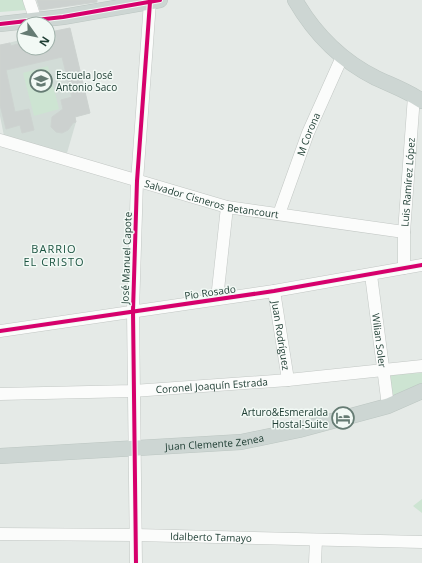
<svg xmlns="http://www.w3.org/2000/svg" width="422" height="563" font-family="'Open Sans',sans-serif">
  <rect width="100%" height="100%" fill="#e5eae7"/>
  <polygon fill="#d2dcd7" points="70,28 90,113 75,117 76,122 67,153 4,136 0,116 0,45 24,39 24,48 48,48 48,33"/>
  <g fill="#cde4d2">
    <polygon points="0,0 23,0 26,10 0,12"/>
    <polygon points="48,66 59,109 34,116 23,73"/>
    <polygon points="422,373 422,384 389,401 385,374"/>
    <polygon points="422,499 422,513 413,506"/>
  </g>
  <g fill="#ccd1cf" stroke="#cdd3d0">
    <polygon points="37,0 97,0 97,2 40,10"/>
    <polygon points="70,28 90,113 75,117 76,122 73,123 68,130 62,133 56,132 51,127 52,117 63,109 61,100 72,97 62,57 6,70 15,112 29,109 34,130 22,133 20,125 6,129 0,105 0,45 10,43 11,46 24,42 24,48 48,48 48,42 57,40 55,31"/>
  </g>
  <g fill="none" stroke-linecap="round" stroke-linejoin="round">
    <g stroke="#c2c7c4" stroke-width="13">
      <g id="minor">
        <polyline points="29,0 36,21"/>
        <path id="s1" d="M0,140L227,207L404,232"/>
        <path id="s2" d="M279,214L308,133L342,57"/>
        <path id="s3" d="M404,268V232L414,96"/>
        <path id="s4" d="M371,275L388,406"/>
        <path id="s5" d="M274,291L288,380"/>
        <polyline points="217,299 227,207"/>
        <polyline points="0,331 274,291 422,265"/>
        <path id="s6" d="M0,394L133,391L288,380L422,366"/>
        <path id="s7" d="M0,534L136,535L422,542"/>
        <polyline points="136,563 133,311 137,181 150,2"/>
        <polyline points="315,563 316,540"/>
      </g>
    </g>
    <g stroke="#bcc6c2" stroke-width="16">
      <g id="major">
        <path d="M295,0C314,33 342,61 376,78C391,85 408,91 422,101"/>
        <polyline points="0,24 63,17 160,0"/>
        <path id="s8" d="M0,456L241,442L299,430L388,406L422,391"/>
      </g>
    </g>
    <use href="#minor" stroke="#fbfcfb" stroke-width="12"/>
    <use href="#major" stroke="#cdd6d3" stroke-width="15"/>
    <g stroke="#f2f9f5" stroke-width="6">
      <g id="cycleway">
        <polyline points="0,24 63,17 160,0"/>
        <polyline points="0,331 274,291 422,265"/>
        <polyline points="136,563 133,311 137,181 150,2"/>
      </g>
    </g>
    <use href="#cycleway" stroke="#d6006c" stroke-width="4"/>
  </g>
  <defs>
    <g id="school-ring" transform="scale(1.15)"><circle r="9.5" fill="#f2f9f5" stroke="#657b73" stroke-width="1.5"/><path d="M0-5L7-2L0 1L-7-2ZM-4 1L0 2.5L4 1V4Q0 6-4 4Z" fill="#657b73"/></g>
    <g id="hotel-ring" transform="scale(1.15)"><circle r="9.5" fill="#f2f9f5" stroke="#657b73" stroke-width="1.5"/><path d="M-6-4.5h1.5V1H6V5H4.5V3h-9V5H-6ZM-4 0a1.8 1.8 0 1 1 3.6 0ZM.5 0V-2.5h3Q6-2.5 6 0Z" fill="#657b73"/></g>
  </defs>
  <g fill-rule="evenodd">
    <use href="#school-ring" x="41" y="81"/>
    <use href="#hotel-ring" x="343" y="418"/>
  </g>
  <g text-anchor="middle" dominant-baseline="central" stroke-width="3" stroke-linejoin="round" paint-order="stroke">
    <g font-size="10" fill="#203f35" stroke="#f2f9f5" text-anchor="start">
      <text x="56" y="75">Escuela José<tspan x="56" dy="12">Antonio Saco</tspan></text>
      <text x="328" y="412" text-anchor="end">Arturo&amp;Esmeralda<tspan x="328" dy="12">Hostal-Suite</tspan></text>
    </g>
    <g font-size="10" fill="#203f35" stroke="#f2f9f5">
      <text stroke="none"><textPath href="#s2" startOffset="85">M Corona</textPath></text>
      <text stroke="none"><textPath href="#s3" startOffset="86">Luis Ramírez López</textPath></text>
      <text stroke="none"><textPath href="#s1" startOffset="220">Salvador Cisneros Betancourt</textPath></text>
      <text transform="translate(126 258) rotate(-88)">José Manuel Capote</text>
      <text transform="translate(210 292) rotate(-8)">Pio Rosado</text>
      <text stroke="none"><textPath href="#s5" startOffset="45">Juan Rodríguez</textPath></text>
      <text stroke="none"><textPath href="#s4" startOffset="66">Wilian Soler</textPath></text>
      <text stroke="none"><textPath href="#s6" startOffset="212">Coronel Joaquín Estrada</textPath></text>
      <text stroke="none"><textPath href="#s8" startOffset="215">Juan Clemente Zenea</textPath></text>
      <text stroke="none"><textPath href="#s7" startOffset="211">Idalberto Tamayo</textPath></text>
    </g>
    <g font-size="11" letter-spacing="1" fill="#1b5341" stroke="#f2f9f5">
      <text x="54" y="248">BARRIO<tspan x="54" dy="13">EL CRISTO</tspan></text>
    </g>
  </g>
  <g transform="translate(36 36) rotate(123)"><circle r="19" fill="#f2f9f5" stroke="#9eafa8"/>
  <path d="M0-3L7 15L0 10L-7 15Z" fill="#657b73"/>
  <text y="-6" font-size="11" font-weight="bold" text-anchor="middle" fill="#203f35">N</text>
  </g>
</svg>
